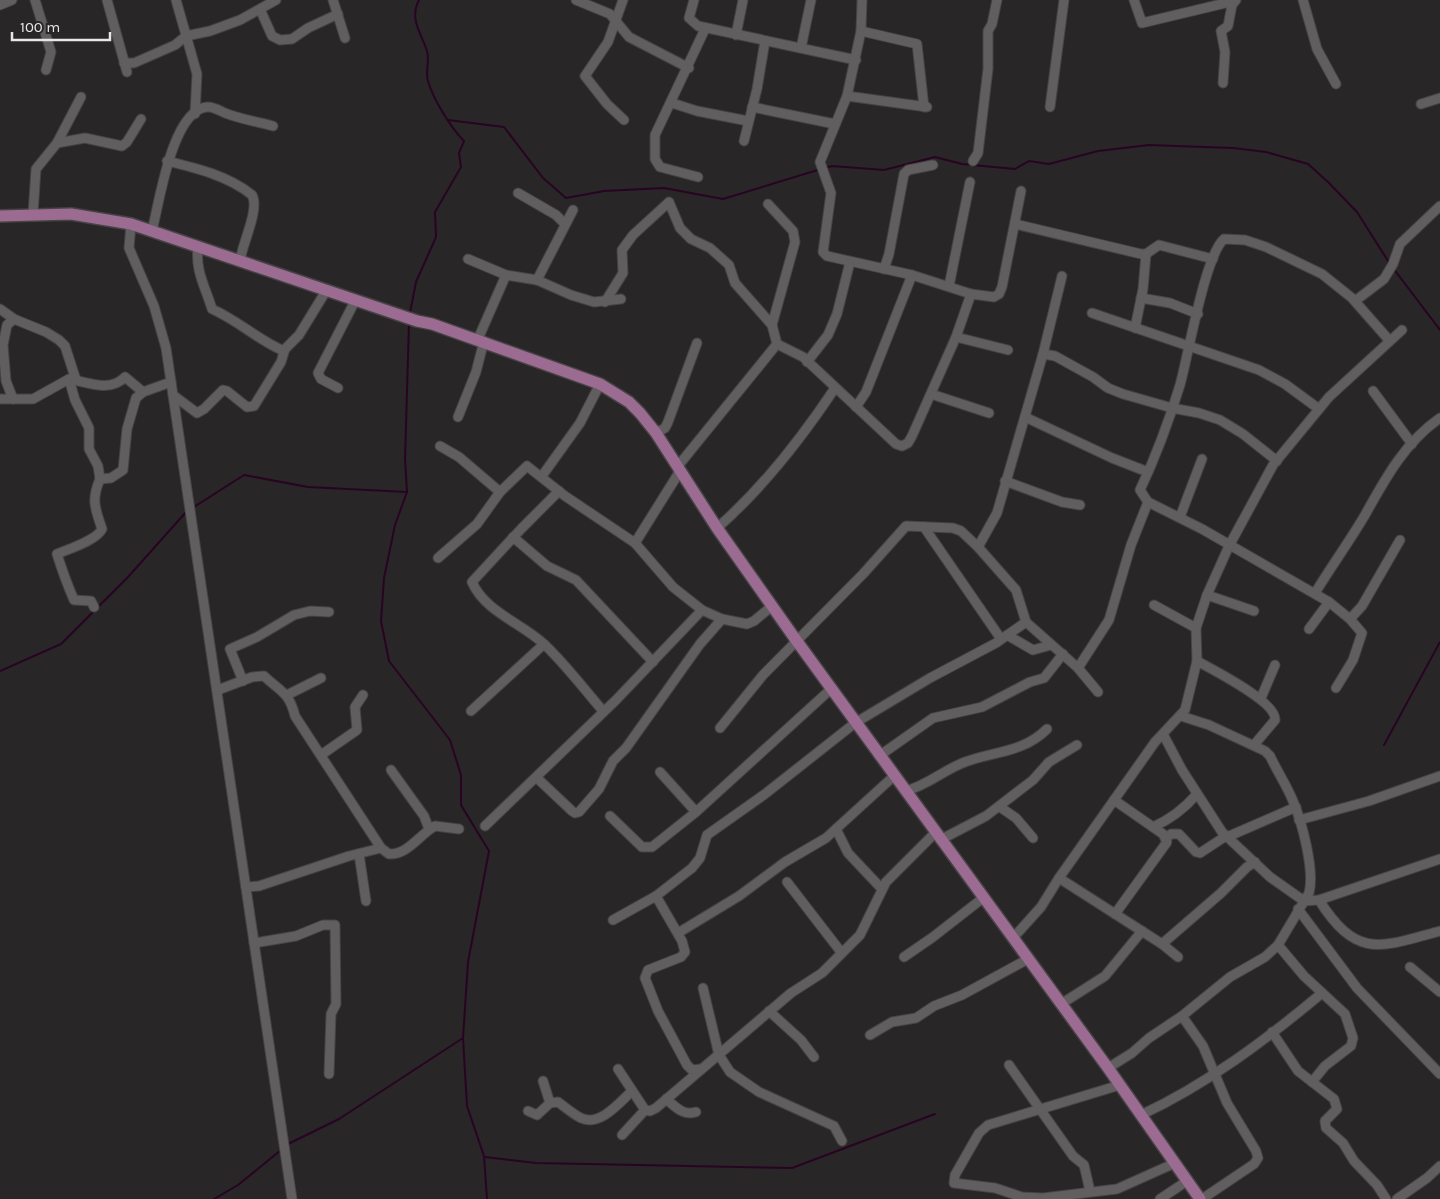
<svg xmlns="http://www.w3.org/2000/svg" width="1440" height="1199" font-family="Karla,sans-serif">
  <rect width="100%" height="100%" fill="#292628"/>
  <g fill="none" stroke-linecap="round" stroke-linejoin="round">
    <g stroke="#280422" stroke-width="2">
      <polyline points="448,120 504,127 543,178 566,198 604,191 664,188 723,199 821,169"/>
      <polyline points="825,168 832,166 884,170 935,157 962,164 1015,169 1029,161 1049,164 1098,151 1149,145 1233,148 1266,152 1308,164 1328,182 1357,212 1390,264"/>
      <polyline points="1393,268 1440,330"/>
      <path d="M410,313L416,282L436,237L435,212L461,167L459,153L464,141C451,128 433,99 428,81C425,72 430,60 427,51C421,33 409,19 419,0"/>
      <polyline points="409,323 405,459 407,492 395,525 384,578 381,621 389,661 450,740 461,775 461,805 489,851 468,962 463,1038 467,1106 484,1156 487,1199"/>
      <polyline points="194,507 244,475 308,487 407,492"/>
      <polyline points="0,671 61,644 128,577 187,511"/>
      <polyline points="1384,745 1440,642"/>
      <polyline points="286,1145 339,1119 463,1038"/>
      <polyline points="485,1157 536,1163 792,1168 935,1114"/>
      <polyline points="214,1199 238,1185 281,1150"/>
    </g>
    <g stroke="#454344" stroke-width="11">
      <g id="minor">
        <polyline points="35,0 51,52 46,70"/>
        <polyline points="107,0 127,72"/>
        <polyline points="176,0 197,74 195,114"/>
        <polyline points="333,0 345,38"/>
        <polyline points="576,0 610,14 629,37 689,68"/>
        <polyline points="623,0 608,42 585,76 607,104 624,120"/>
        <polyline points="694,0 689,18 698,26 856,60"/>
        <polyline points="862,0 861,31 847,96 820,162 831,193 823,252 827,256 912,275 971,294 994,297 999,294 1002,287 1021,191"/>
        <polyline points="1134,0 1142,23 1234,1"/>
        <polyline points="1303,0 1317,49 1336,84"/>
        <polyline points="0,5 12,0"/>
        <polyline points="260,9 272,36 280,40 292,39 308,28 338,14"/>
        <polyline points="861,31 917,44 924,107"/>
        <polyline points="736,35 743,0"/>
        <polyline points="801,48 811,0"/>
        <polyline points="124,63 134,63 150,56 175,45 186,36 210,31 240,20 276,0"/>
        <polyline points="1223,83 1225,52 1221,31 1228,26 1232,5 1236,0"/>
        <polyline points="847,96 927,107"/>
        <polyline points="672,103 697,111 748,121"/>
        <polyline points="1421,104 1440,98"/>
        <polyline points="752,107 835,124"/>
        <polyline points="1050,107 1064,0"/>
        <polyline points="744,141 757,89 765,41"/>
        <polyline points="57,143 85,138 122,146 127,142 141,119"/>
        <path d="M167,161C196,168 229,176 252,195C260,209 242,244 240,261"/>
        <polyline points="973,161 978,153 988,69 988,31 992,24 997,0"/>
        <polyline points="698,177 660,167 655,159 655,135 705,29"/>
        <polyline points="518,193 556,215 565,224"/>
        <polyline points="768,204 793,231 795,242 772,325"/>
        <polyline points="33,214 36,169 57,143 81,97"/>
        <polyline points="131,224 129,248 154,306 166,348 292,1199"/>
        <polyline points="1015,224 1141,254 1146,254 1159,245 1213,259"/>
        <path d="M152,231C159,204 172,110 207,107C213,106 220,111 225,113C240,119 258,122 273,126"/>
        <path d="M198,246C195,271 205,286 212,309C239,321 258,340 284,351"/>
        <polyline points="468,259 506,275 537,280 571,295 594,302 621,299"/>
        <polyline points="884,269 889,254 904,174 908,170 933,165"/>
        <polyline points="537,280 573,210"/>
        <polyline points="949,286 970,182"/>
        <polyline points="1141,298 1170,303 1198,314"/>
        <polyline points="1355,301 1384,279 1393,264 1400,244 1440,206"/>
        <polyline points="605,302 623,273 622,250 633,235 669,202 680,228 691,239 710,248 729,265 735,283 772,325 777,344 803,357 896,444 902,446 908,443 912,436 956,337 971,294"/>
        <polyline points="0,309 14,319 46,332 59,340 65,346 76,380"/>
        <polyline points="1092,313 1259,370 1285,384 1319,409"/>
        <polyline points="1135,328 1143,289 1146,254"/>
        <polyline points="956,337 1008,350"/>
        <polyline points="478,339 506,275"/>
        <polyline points="1043,354 1055,356 1093,377 1108,388 1123,394 1172,408 1199,413 1220,420 1243,434 1277,461"/>
        <polyline points="807,362 828,335 837,314 850,262"/>
        <polyline points="69,379 75,400 89,428 89,449 98,466 100,479"/>
        <polyline points="338,388 321,379 318,373 355,301"/>
        <polyline points="1373,391 1412,444"/>
        <polyline points="931,394 989,413"/>
        <polyline points="173,395 197,413 204,409 223,390 227,391 247,407 254,406 281,362 285,349 299,335 326,291"/>
        <path d="M0,399H33L69,379C87,382 110,393 125,377L143,392L171,382"/>
        <polyline points="13,399 6,381 3,345 7,325 14,319"/>
        <polyline points="856,407 866,392 912,275"/>
        <polyline points="458,417 476,372 484,341"/>
        <polyline points="1025,417 1112,458 1148,472"/>
        <polyline points="656,433 665,428 668,422 697,343"/>
        <polyline points="440,446 459,457 500,492"/>
        <polyline points="678,466 777,344"/>
        <polyline points="542,476 580,423 600,384"/>
        <polyline points="1005,481 1062,502 1080,505"/>
        <path d="M559,491L522,528L472,582C485,612 522,623 545,645C566,665 584,689 603,711"/>
        <polyline points="1180,517 1202,459"/>
        <polyline points="924,527 1001,639"/>
        <path d="M717,528C763,488 801,439 835,388"/>
        <polyline points="513,537 547,566 576,580 653,662"/>
        <polyline points="635,543 680,471"/>
        <polyline points="978,547 997,513 1043,354 1062,276"/>
        <polyline points="438,558 477,524 500,492 527,466 565,496 635,543 673,587 702,610 722,619 747,624 754,621 772,606"/>
        <path d="M1315,593C1331,567 1349,542 1365,515C1385,479 1405,442 1440,418"/>
        <polyline points="1207,595 1254,611"/>
        <polyline points="1154,605 1196,628"/>
        <path d="M94,607L91,601L74,600C67,584 62,570 57,554C69,549 97,540 102,529C95,508 91,500 100,479L111,478L123,470L127,429L136,398L143,392"/>
        <polyline points="1350,619 1362,606 1400,540"/>
        <polyline points="1309,629 1329,602"/>
        <polyline points="1007,635 1033,650 1051,645"/>
        <path d="M1197,661C1213,670 1277,702 1275,720L1254,745"/>
        <polyline points="1078,668 1109,620 1131,545 1148,502"/>
        <polyline points="243,681 230,649 257,637 294,615 310,611 329,612"/>
        <path d="M1336,688L1353,660L1362,633L1350,619L1329,602L1202,529L1148,502L1140,490C1156,456 1169,421 1180,385C1188,357 1205,255 1224,239L1245,240L1266,247L1322,274L1352,298L1389,340"/>
        <path d="M218,690L252,677L264,676C281,692 289,692 295,716L381,848L389,854C408,855 420,834 435,826L459,829"/>
        <polyline points="287,695 321,678"/>
        <polyline points="1261,698 1275,665"/>
        <polyline points="471,711 544,644"/>
        <polyline points="720,728 763,675 863,574 906,526 953,528 961,531 978,547 1016,590 1026,622 1078,668 1098,692"/>
        <polyline points="1163,734 1182,770 1222,832 1270,877 1304,901 1319,900 1440,859"/>
        <polyline points="321,755 357,730 355,707 363,695"/>
        <polyline points="879,756 933,718 982,707 1030,682 1044,678 1063,654"/>
        <polyline points="391,770 424,816 429,829"/>
        <polyline points="660,772 696,812"/>
        <polyline points="537,778 572,811 575,813 579,812 599,789 613,761 626,748 700,644 722,619"/>
        <path d="M905,791C927,786 943,770 965,762C994,751 1023,753 1047,729"/>
        <polyline points="1114,800 1163,834 1167,842 1115,914"/>
        <polyline points="1000,807 1016,818 1033,838"/>
        <polyline points="610,816 642,847 652,847 696,812 831,689"/>
        <polyline points="1299,820 1369,801 1440,776"/>
        <polyline points="485,826 616,700 702,610"/>
        <path d="M1153,827C1171,819 1184,809 1197,794"/>
        <polyline points="836,829 848,853 881,888"/>
        <polyline points="1227,837 1296,807"/>
        <polyline points="1166,838 1171,834 1179,834 1196,852 1200,853 1226,836"/>
        <polyline points="940,840 986,816 1033,780 1049,762 1077,745"/>
        <polyline points="359,854 366,901"/>
        <polyline points="1059,878 1162,944 1178,957"/>
        <polyline points="787,882 841,952"/>
        <polyline points="246,887 259,886 349,856 381,848"/>
        <polyline points="656,896 682,941 685,952 681,957 648,970 645,978 658,1011 687,1065 692,1070 701,1069"/>
        <path d="M1319,900C1357,960 1381,947 1440,931"/>
        <polyline points="1298,909 1357,988 1440,1074"/>
        <polyline points="613,920 656,896 692,868 700,858 707,835 765,794 855,723 930,678 996,643 1026,622"/>
        <polyline points="678,933 739,896 785,862 826,838 894,776"/>
        <polyline points="1013,938 1041,907 1059,878 1155,742 1185,710 1197,661 1196,628 1207,595 1229,546 1273,465 1329,397 1402,330"/>
        <polyline points="254,943 296,936 323,925 335,925 336,1004 331,1014 329,1074"/>
        <polyline points="1162,944 1221,893 1247,867 1255,862"/>
        <polyline points="1278,945 1304,976 1345,1014 1353,1038 1351,1046 1325,1066 1312,1082"/>
        <polyline points="904,957 933,937 983,898"/>
        <polyline points="1410,967 1440,992"/>
        <polyline points="703,988 719,1055 730,1072 759,1092 834,1126 842,1141"/>
        <polyline points="1061,1004 1105,976 1142,931"/>
        <polyline points="769,1011 801,1040 814,1057"/>
        <polyline points="1182,1016 1203,1046 1227,1103 1256,1151 1258,1158 1254,1164 1202,1199"/>
        <polyline points="1272,1032 1298,1071 1334,1099 1337,1109 1325,1121 1326,1128 1343,1143 1354,1161 1377,1185 1386,1199"/>
        <polyline points="870,1035 892,1022 916,1018 934,1006 962,995 1028,959"/>
        <polyline points="1009,1065 1073,1156 1084,1165 1090,1191"/>
        <path d="M1108,1068L1132,1053L1149,1038L1182,1016L1230,977L1265,957L1278,945L1309,893C1315,871 1302,822 1293,801C1287,786 1277,771 1270,756L1265,751L1209,725L1181,716"/>
        <polyline points="618,1069 645,1110 650,1111 656,1108 791,993 822,973 860,935 886,882 935,833"/>
        <polyline points="543,1081 550,1103"/>
        <polyline points="1120,1085 988,1125 979,1133 955,1175 954,1183 995,1188 1022,1197 1043,1198 1117,1189 1175,1163"/>
        <path d="M666,1099C676,1107 683,1116 696,1112"/>
        <path d="M528,1111L537,1115L550,1103L558,1102C565,1107 573,1114 581,1118C600,1127 620,1102 632,1091"/>
        <path d="M1141,1115C1207,1084 1266,1040 1322,993"/>
        <polyline points="622,1135 645,1110"/>
        <polyline points="1160,1199 1187,1181"/>
        <polyline points="1397,1199 1427,1178 1440,1166"/>
      </g>
    </g>
    <g stroke="#454344" stroke-width="14">
      <polyline id="major" points="0,216 71,214 131,224 417,321 432,324 600,384 629,402 640,413 656,433 717,528 796,640 1108,1068 1200,1199"/>
    </g>
    <use href="#minor" stroke="#615e60" stroke-width="9"/>
    <use href="#major" stroke="#9c6b92" stroke-width="11"/>
  </g>
  <path d="M12 32v8h98v-8" fill="none" stroke="#e8e6e7" stroke-width="2.5"/>
  <text x="20" y="32" font-size="15" fill="#e8e6e7" stroke="#292628" stroke-width="4" paint-order="stroke">100 m</text>
</svg>
